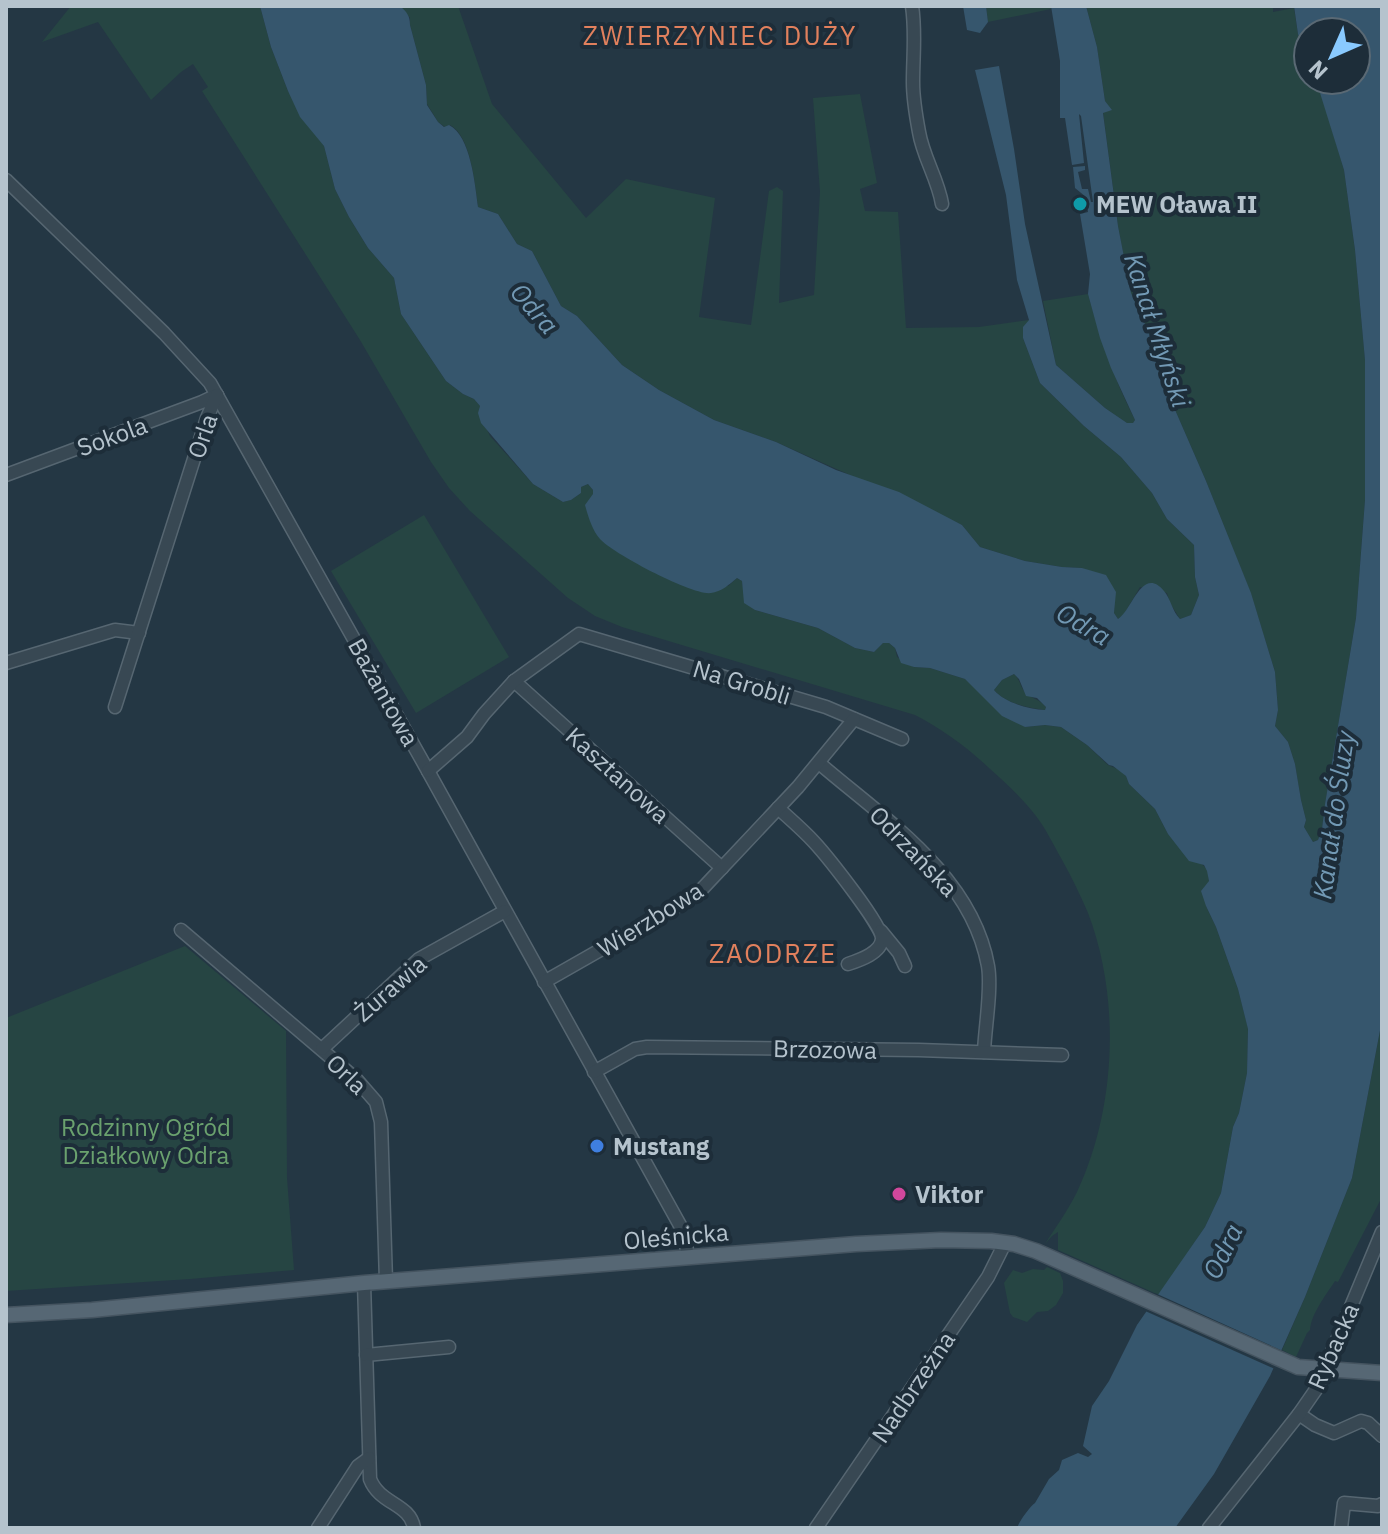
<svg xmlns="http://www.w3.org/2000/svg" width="1388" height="1534" font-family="'IBM Plex Sans',sans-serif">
  <rect width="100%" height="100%" fill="#243744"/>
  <g fill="#264543">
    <path d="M71,6H260L271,47L288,91L324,146L335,189L349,217L368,248L394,278L401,314L446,381L463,394L474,399L480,406L479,413L490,436L533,484L563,502L571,500L581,493V487L588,484L593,490V494L728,586L737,578L742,581L744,594L755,610L818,628L855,648L874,652L883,643H889L895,648L897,657L914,667L930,668L965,679L1025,727L1045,725L1061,727L1087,745L1108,765L1120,770L1126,776L1129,784L1155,809L1168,834L1204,866L1208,871L1209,881L1206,906L1216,927L1238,989L1248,1028L1247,1073L1239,1113L1233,1127L1221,1193L1205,1227L1159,1295L1058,1250V1232L1052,1236L1045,1244C1056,1227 1068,1210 1077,1192C1116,1109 1121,999 1088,913C1080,894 1071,876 1061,858C1053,844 1046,829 1036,816C1022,798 1006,783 989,768C967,747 942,729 915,715L622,627L595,616L568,598L470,511L449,488L431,462L360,340L202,91L208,87L193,64L181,72L151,100L98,22L42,42Z"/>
    <path d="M400,6H458L492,104L586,218L626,179L715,198L699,317L751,325L769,191L777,187L783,191L779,303L814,295L820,192L813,98L860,94L877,183L860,189L865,211L898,212L906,328L979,327L1029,320L1023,338L1040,383L1084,426L1121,457L1152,493L1167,519L1194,545L1195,577L1199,595L1191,615L1180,619L1170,603L1167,593L1140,587L1123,616L1118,619L1114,613L1115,592L1082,568L1062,567L1025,561L980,547L962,525L776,442L714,420L659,390L622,365L577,316L561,306L532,251L517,244L498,214L478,207C475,185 471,136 450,125L445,127L438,122L427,104L426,85L410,25V18Z"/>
    <polygon points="986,6 1051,6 1051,9 988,22"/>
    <polygon points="1086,6 1273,6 1273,12 1294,8 1298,34 1308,60 1308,80 1316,80 1318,83 1344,170 1355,250 1365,360 1365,500 1356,618 1325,804 1322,829 1318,840 1313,842 1304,827 1306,820 1301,800 1295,764 1288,742 1275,726 1278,710 1275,672 1251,594 1206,481 1166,389 1154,344 1131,294 1118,226 1103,112 1111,110 1105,101 1097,47"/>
    <path d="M1088,294C1100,338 1114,379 1135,420L1133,423L1128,424L1105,408L1056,365L1043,301Z"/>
    <polygon points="424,515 509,657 416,713 331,571"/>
    <path d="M1014,674C1020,680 1020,685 1024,691C1031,699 1038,698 1046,707L1045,710C1028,708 1005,703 994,690L1002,680Z"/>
    <polygon points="185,946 286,1031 287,1178 294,1270 190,1279 6,1291 6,1018"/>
    <path d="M1382,1020V1197L1338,1282L1335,1281C1326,1295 1311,1314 1310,1330L1307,1333L1296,1357L1282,1350L1305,1297L1352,1178Z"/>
    <polygon points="1047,1267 1060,1273 1063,1281 1063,1293 1056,1305 1048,1311 1037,1312 1027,1322 1013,1317 1010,1313 1004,1283 1013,1270 1022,1273 1033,1269 1044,1270"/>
  </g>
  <g fill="#36566d" fill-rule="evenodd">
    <path d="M260,6H400C407,12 410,16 410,25L426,85L427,105L438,122L444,127L449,125C471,136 475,185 478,207L498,214L517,244L532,251L561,306L577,316L622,365L659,390L714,420L776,442L836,470L899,492L962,525L980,547L1025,561L1062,567L1082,568L1106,575L1116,592L1114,613L1118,619C1132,611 1142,565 1164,591C1171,599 1172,611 1180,619L1191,615L1199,595L1195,577L1194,545L1167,519L1152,493L1121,457L1084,426L1040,383L1023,338V327L1029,320L1017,280L1006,195L975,70L999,66L1014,149L1025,224L1056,365L1105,408L1127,423H1133L1135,420L1111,368L1100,338L1088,294L1090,274L1080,214L1088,212L1086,197L1075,188L1073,167L1085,166V170L1078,172L1082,189H1088L1091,202H1093L1081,116L1079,114L1084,163L1072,165L1065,118H1060V61L1051,6H1086L1097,47L1105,101L1112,110L1103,113L1118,226L1131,293L1154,344L1166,389L1206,481L1251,593L1275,672L1278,710L1275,726L1288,742L1295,764L1301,800L1306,820L1304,827L1313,842L1318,840L1322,829L1325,804L1356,618L1365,500V360L1355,250L1344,170L1316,80H1356V32H1308V60L1298,34L1294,6H1382V1020L1352,1178L1305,1297L1270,1376L1214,1474L1175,1528H1017C1019,1522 1030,1506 1035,1503L1049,1479L1059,1470L1062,1460L1078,1453L1088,1457L1092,1454L1083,1446L1092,1406L1109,1381L1137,1325L1205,1227L1221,1193L1233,1127L1239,1113L1247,1073L1248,1029L1238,989L1216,927L1206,906L1201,891L1209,881L1207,871L1204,865L1189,861L1168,834L1155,809L1129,784L1126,776L1113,766L1109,765L1087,745L1061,727L1045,725L1025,727L1002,716L965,679L930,668L914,667L901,663L895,648L889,643H883L874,652L855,648L818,628L755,610L744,603L742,581L737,578C730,584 721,592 711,593C693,596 612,553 600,539C592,530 588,516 585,505L593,494V490L588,484L581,487V493L571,500L563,502L533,484L481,423L478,413L480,406L474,399L463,394L446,381L401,314L394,278L368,248L349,217L335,189L324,146L300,117L288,91L271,47ZM1014,674L1019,679L1026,696L1037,698L1046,707L1045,710C1029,709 1005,703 994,690L1002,680Z"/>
    <polygon points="963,6 986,6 988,22 980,33 967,30"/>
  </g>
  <polygon fill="#243744" points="1155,1293 1285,1352 1277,1370 1143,1310"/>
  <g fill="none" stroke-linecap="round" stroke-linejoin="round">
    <g stroke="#566671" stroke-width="15">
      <g id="minor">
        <path d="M912,6C916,32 913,56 913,82C913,98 916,116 919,132C923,157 938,179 942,204"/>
        <polyline points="6,180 164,333 210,383 428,771 686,1236 687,1256"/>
        <polyline points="6,475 202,402 217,395"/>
        <polyline points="6,663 115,630 139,633"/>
        <polyline points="514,681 722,868"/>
        <polyline points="115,707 207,418 217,395"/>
        <path d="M819,763C884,819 972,875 988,966C992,989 985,1027 984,1052"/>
        <polyline points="428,771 467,737 484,714 514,681 579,634 826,707 902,739"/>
        <path d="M778,808C790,819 803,830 814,842C826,855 883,926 882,939C881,953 860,960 848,964"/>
        <polyline points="181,930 356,1079 376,1102 381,1122 386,1281"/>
        <polyline points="881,931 899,953 905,966"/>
        <polyline points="544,982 679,905 702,889 798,787 854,719"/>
        <polyline points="322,1049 419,959 505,911"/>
        <polyline points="594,1072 635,1049 647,1047 919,1050 1062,1055"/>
        <path d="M364,1283L370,1479C380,1505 410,1503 414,1528"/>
        <polyline points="366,1355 449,1347"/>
        <polyline points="1299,1414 1315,1425 1334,1433 1361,1421 1368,1423 1382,1436"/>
        <polyline points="318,1528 358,1466 369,1458"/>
        <polyline points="816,1528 988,1277 1005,1243"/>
        <polyline points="1209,1528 1299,1414 1317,1388 1382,1232"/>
        <polyline points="1341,1528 1344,1503 1378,1506 1382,1504"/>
      </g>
    </g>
    <g stroke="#455460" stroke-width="17">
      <polyline id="major" points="6,1315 92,1310 364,1283 856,1244 941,1240 991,1241 1014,1244 1036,1251 1298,1367 1382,1373"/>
    </g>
    <use href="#minor" stroke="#384853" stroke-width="12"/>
    <use href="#major" stroke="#566774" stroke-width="14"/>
  </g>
  <circle fill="#0f9aa8" stroke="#1d2d39" stroke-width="3" cx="1080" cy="204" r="8"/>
  <circle fill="#3f7fe0" stroke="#1d2d39" stroke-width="3" cx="597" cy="1146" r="8"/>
  <circle fill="#d1479c" stroke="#1d2d39" stroke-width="3" cx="899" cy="1194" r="8"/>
  <g text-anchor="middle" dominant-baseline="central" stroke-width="8" stroke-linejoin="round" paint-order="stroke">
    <g font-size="24" font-weight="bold" fill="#b5c3cd" stroke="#1d2d39" text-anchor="start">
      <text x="1096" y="204">MEW Oława II</text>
      <text x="613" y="1146">Mustang</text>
      <text x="915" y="1194">Viktor</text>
    </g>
    <g font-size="24" fill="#b5c3cd" stroke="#1d2d39">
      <text transform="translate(112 436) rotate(-20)">Sokola</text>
      <text transform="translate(202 436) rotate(-71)">Orla</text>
      <text transform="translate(742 682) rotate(17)">Na Grobli</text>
      <text transform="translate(384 692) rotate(61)">Bażantowa</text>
      <text transform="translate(618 775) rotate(42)">Kasztanowa</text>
      <text transform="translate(914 851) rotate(46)">Odrzańska</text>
      <text transform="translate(650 919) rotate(-32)">Wierzbowa</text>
      <text transform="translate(390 988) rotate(-41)">Żurawia</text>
      <text transform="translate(825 1049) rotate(1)">Brzozowa</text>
      <text transform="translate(347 1074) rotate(44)">Orla</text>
      <text transform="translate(676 1236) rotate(-5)">Oleśnicka</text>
      <text transform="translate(1333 1346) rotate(-66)">Rybacka</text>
      <text transform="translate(913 1387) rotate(-56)">Nadbrzeżna</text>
    </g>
    <g font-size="24" fill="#6aa16e" stroke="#1d2d39">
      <text x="146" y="1127">Rodzinny Ogród<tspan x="146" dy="28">Działkowy Odra</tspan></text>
    </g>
    <g font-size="26" letter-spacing="2" fill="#e1805d" stroke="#1d2d39">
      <text x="720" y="35">ZWIERZYNIEC DUŻY</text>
      <text x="773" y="953">ZAODRZE</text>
    </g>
    <g font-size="26" font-style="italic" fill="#7299b4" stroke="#1d2d39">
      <text transform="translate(535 308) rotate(49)">Odra</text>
      <text transform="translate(1158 330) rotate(72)">Kanał Młyński</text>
      <text transform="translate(1084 624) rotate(30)">Odra</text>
      <text transform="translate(1333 815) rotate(-82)">Kanał do Śluzy</text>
      <text transform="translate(1222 1251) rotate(-64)">Odra</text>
    </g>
  </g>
  <rect width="1388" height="1534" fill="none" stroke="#b5c3cd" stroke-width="16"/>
  <g transform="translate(1332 56) rotate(225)"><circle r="38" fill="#1d2d39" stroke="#5a6974" stroke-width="2"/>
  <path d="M0-6L14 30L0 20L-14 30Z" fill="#89caff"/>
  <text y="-12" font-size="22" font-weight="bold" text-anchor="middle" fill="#b5c3cd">N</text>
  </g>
</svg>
